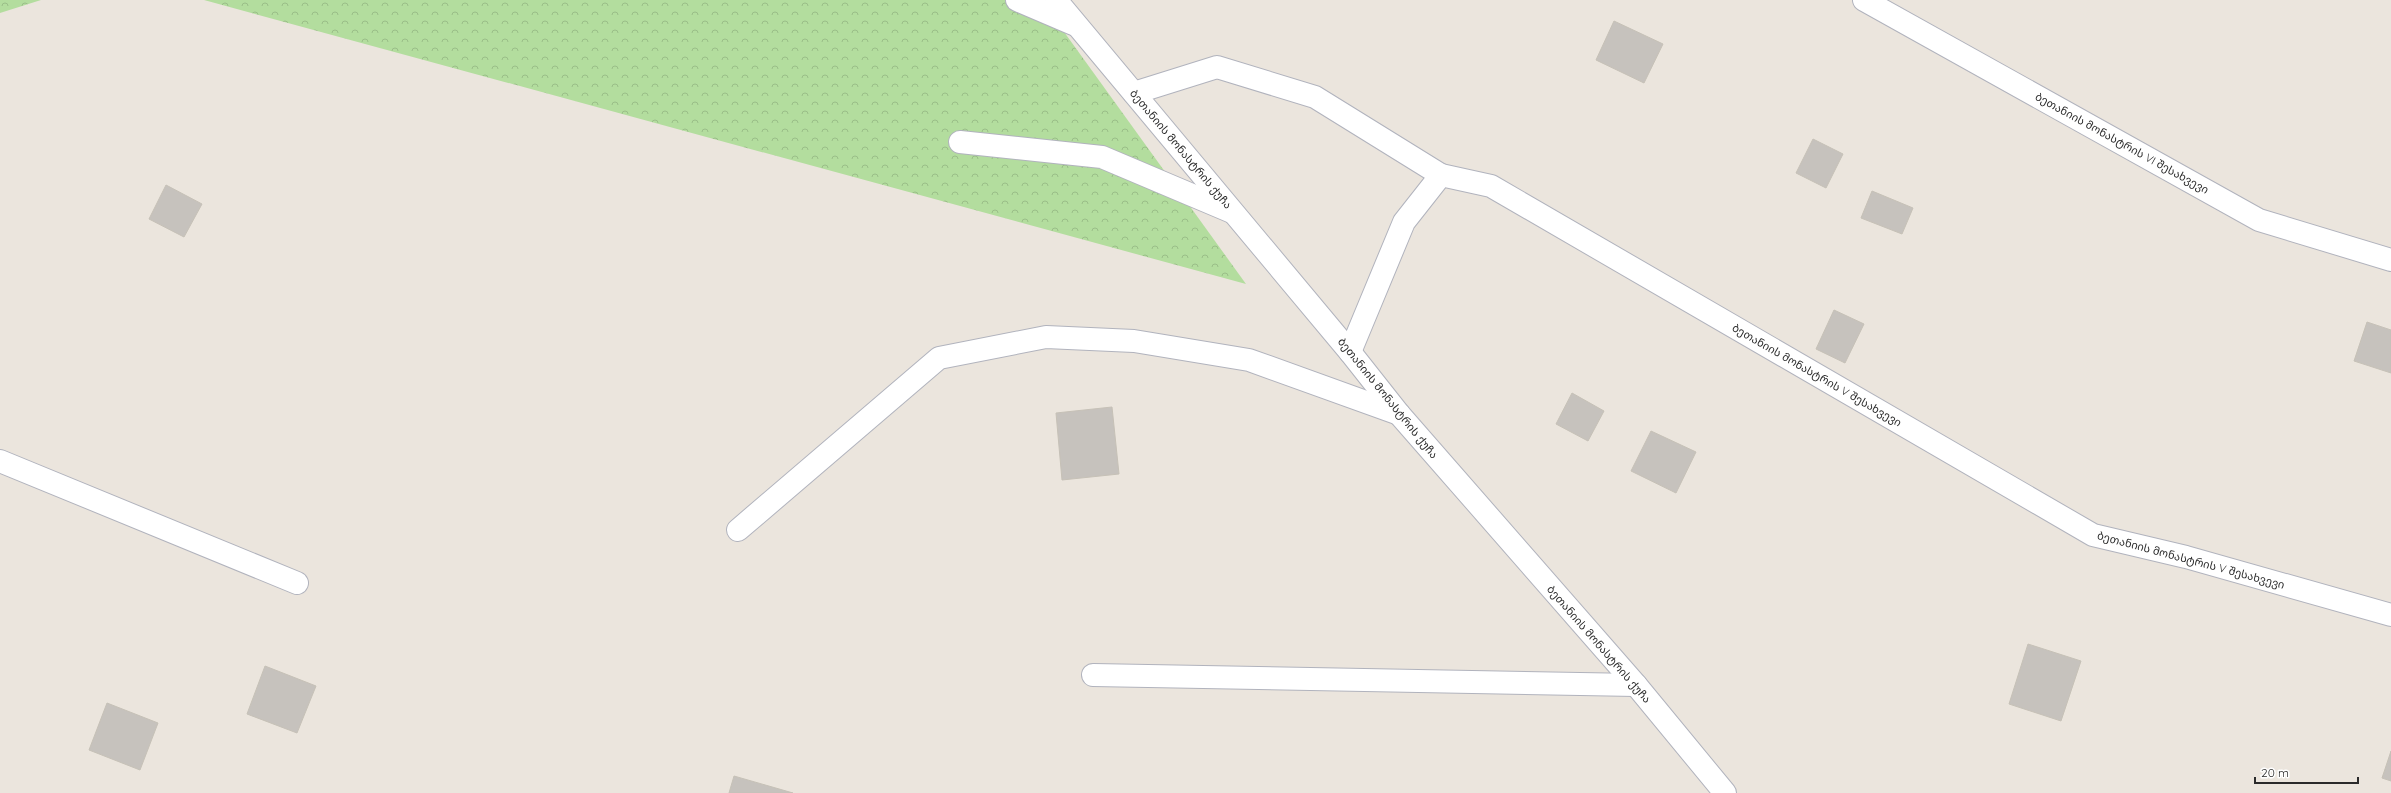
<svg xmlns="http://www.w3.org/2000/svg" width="2391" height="793" font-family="Quicksand,'Noto Sans Georgian',sans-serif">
  <defs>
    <pattern id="forest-crowns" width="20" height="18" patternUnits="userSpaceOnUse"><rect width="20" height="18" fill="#b3dd9e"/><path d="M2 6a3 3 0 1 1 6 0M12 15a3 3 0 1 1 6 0" fill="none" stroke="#9abe88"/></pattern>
  </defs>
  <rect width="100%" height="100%" fill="#ebe5dd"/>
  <g fill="url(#forest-crowns)">
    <polygon points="0,0 41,0 0,13"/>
    <polygon points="204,0 1041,0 1246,284"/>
  </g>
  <g fill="#c6c2bd" stroke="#c6c1b7">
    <polygon points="1614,21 1663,44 1644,83 1596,60"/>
    <polygon points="1813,139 1843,154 1826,188 1796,173"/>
    <polygon points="166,185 202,204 184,237 149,219"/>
    <polygon points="1872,191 1913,208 1902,234 1861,218"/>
    <polygon points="1834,310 1864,324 1845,363 1816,349"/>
    <polygon points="2367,322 2391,330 2391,373 2354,361"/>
    <polygon points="1572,393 1604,411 1588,441 1556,424"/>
    <polygon points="1112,407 1119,474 1062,480 1056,413"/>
    <polygon points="1651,431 1696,452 1676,493 1631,471"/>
    <polygon points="2028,644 2081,661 2061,721 2009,704"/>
    <polygon points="265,666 316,686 297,733 247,714"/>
    <polygon points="107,703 158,723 140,770 89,750"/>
    <polygon points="2391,751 2391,781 2382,778"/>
    <polygon points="734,776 793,793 729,793"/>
  </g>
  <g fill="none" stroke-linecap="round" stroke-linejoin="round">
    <g stroke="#b1b3bd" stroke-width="24">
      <g id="minor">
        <polyline points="1017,0 1073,24"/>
        <polyline points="1056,0 1350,352 1399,414 1636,685 1725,793"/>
        <polyline points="1864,0 2259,220 2391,260"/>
        <polyline points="1134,93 1217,67 1315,97 1441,175"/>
        <polyline points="960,142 1102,157 1232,212"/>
        <polyline points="1350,352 1404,222 1441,175 1491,186 2093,535 2186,557 2391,615"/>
        <polyline points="0,461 297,583"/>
        <polyline points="738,530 939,358 1046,337 1134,341 1249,360 1399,414"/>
        <polyline points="1093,675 1636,685"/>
      </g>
    </g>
    <use href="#minor" stroke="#fff" stroke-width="22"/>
  </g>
  <g text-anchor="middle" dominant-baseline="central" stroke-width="3" stroke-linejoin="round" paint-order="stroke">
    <g font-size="11" fill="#2a2a2a" stroke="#fff">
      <text transform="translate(2122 143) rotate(29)">ბეთანიის მონასტრის VI შესახვევი</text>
      <text transform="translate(1181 149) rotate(50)">ბეთანიის მონასტრის ქუჩა</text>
      <text transform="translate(1817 375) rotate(30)">ბეთანიის მონასტრის V შესახვევი</text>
      <text transform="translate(1388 398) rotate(51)">ბეთანიის მონასტრის ქუჩა</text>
      <text transform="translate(2191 560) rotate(15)">ბეთანიის მონასტრის V შესახვევი</text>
      <text transform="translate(1599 644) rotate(49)">ბეთანიის მონასტრის ქუჩა</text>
    </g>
  </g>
  <path d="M2255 777v6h103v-6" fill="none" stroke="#2a2a2a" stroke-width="2"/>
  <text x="2261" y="777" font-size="12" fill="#2a2a2a" stroke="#ffffff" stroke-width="3" paint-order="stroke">20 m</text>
</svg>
